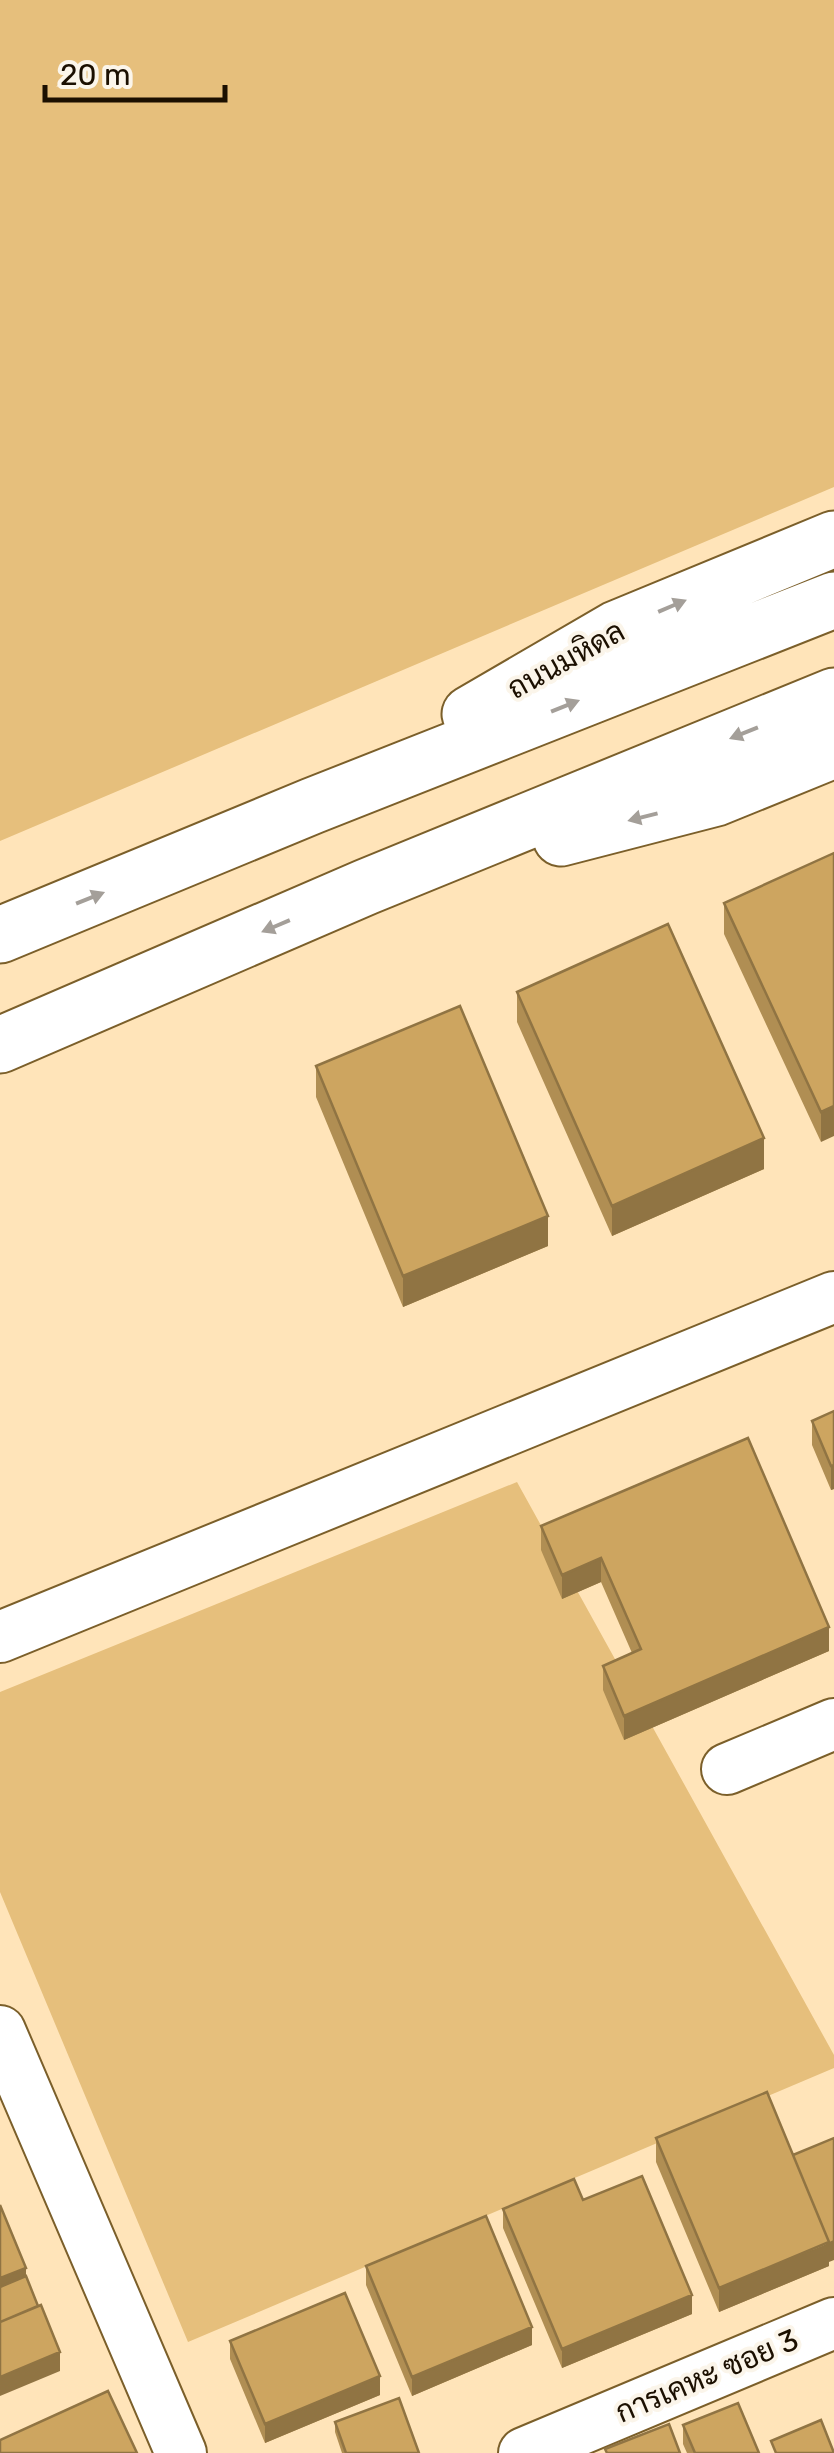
<svg xmlns="http://www.w3.org/2000/svg" width="834" height="2453" font-family="Rubik,Sarabun,sans-serif">
  <rect width="100%" height="100%" fill="#ffe4b9"/>
  <path fill="#e6bf7c" d="M0,0h834v487l-834,354z
    M517,1482l317,573v13l-646,274 -188,-450v-200z"/>
  <g fill="none" stroke-linecap="round" stroke-linejoin="round">
    <g stroke="#7b5f2a" stroke-width="54">
      <path id="street" d="M0,1637l834,-340
        M727,1769l107,-45
        M0,2031l181,422
        M524,2453l310,-130"/>
    </g>
    <g stroke="#7b5f2a" stroke-width="59">
      <path id="secondary" d="M470,714l146,-85 218,-90
        M561,838l155,-40 118,-48
        M0,935l312,-129 522,-206
        M0,1045l366,-158 468,-191"/>
    </g>
    <use href="#street" stroke="#fff" stroke-width="50"/>
    <use href="#secondary" stroke="#fff" stroke-width="55"/>
  </g>
  <path fill="#b08e53" d="M834,853l-13,289 -97,-208v-31z
    M517,992l247,177 -152,67 -95,-214z
    M316,1066l232,180 -145,61 -87,-210z
    M834,1411v78l-3,1 -19,-45v-24z
    M541,1526l288,125 -205,89 -21,-50v-24l29,-13 -31,-71 -39,17 -21,-49z
    M656,2138l173,124v4l-110,46 -63,-150z
    M583,2200l109,114 -130,54 -59,-140v-19z
    M366,2266l166,79 -120,51 -46,-111z
    M230,2341l150,54 -115,48 -35,-84z
    M335,2422l84,31h-77l-7,-21z
    M683,2425l76,28h-72l-4,-9z"/>
  <path fill="#907443" d="M834,1106v30l-13,6v-30z
    M764,1138v31l-152,67v-30z
    M548,1216v30l-145,61v-31z
    M834,1465v24l-3,1v-24z
    M601,1558v24l-39,17v-24z
    M829,1627v24l-205,89v-24z
    M834,2241v19l-5,2v4l-110,46v-24z
    M26,2268v19l-26,10v-19z
    M692,2295v19l-130,54v-19z
    M532,2327v18l-120,51v-19z
    M60,2352v19l-60,25v-19z
    M380,2376v19l-115,48v-19z"/>
  <path fill="#cda560" stroke="#907443" stroke-width="2.5" d="M834,853v253l-13,6 -97,-209z
    M668,924l96,214 -152,68 -95,-214z
    M460,1006l88,210 -145,60 -87,-210z
    M834,1411v54l-3,1 -19,-45z
    M748,1438l81,189 -205,89 -21,-50 38,-17 -40,-91 -39,17 -21,-49z
    M767,2092l62,150 -110,46 -63,-150z
    M834,2138v103l-6,3 1,-2 -36,-87z
    M642,2176l50,119 -130,54 -59,-140 71,-30 9,21z
    M0,2205l26,63 -26,10z
    M486,2216l46,111 -120,50 -46,-111z
    M26,2276l12,30 -38,16v-35z
    M345,2293l35,83 -115,48 -35,-83z
    M41,2305l19,47 -60,25v-55z
    M108,2391l29,62h-137v-13z
    M399,2398l20,55h-73l-11,-31z
    M738,2403l21,50h-64l-12,-28z
    M821,2420l13,33h-58l-5,-12z
    M669,2424l11,29h-73l-2,-4z"/>
  <defs><path id="oneway-solid" d="M-6-.8H1V-3.2L6.5 0L1 3.2V.8H-6Z" transform="scale(2.5)"/></defs>
  <g fill="#a49f99">
    <use href="#oneway-solid" transform="translate(672 606) rotate(-23)"/>
    <use href="#oneway-solid" transform="translate(565 706) rotate(-22)"/>
    <use href="#oneway-solid" transform="translate(744 733) rotate(158)"/>
    <use href="#oneway-solid" transform="translate(643 817) rotate(166)"/>
    <use href="#oneway-solid" transform="translate(90 898) rotate(-22)"/>
    <use href="#oneway-solid" transform="translate(276 926) rotate(157)"/>
  </g>
  <g text-anchor="middle" stroke-width="8" stroke-linejoin="round" paint-order="stroke">
    <g font-size="30" fill="#1b0f00" stroke="#fbf5ea">
      <text transform="translate(566 660) rotate(-29)" y="10">ถนนมหิดล</text>
      <text transform="translate(707 2376) rotate(-23)" y="10">การเคหะ ซอย 3</text>
    </g>
  </g>
  <path d="M45 85v15h180v-15" fill="none" stroke="#1b0f00" stroke-width="5"/>
  <text x="60" y="85" font-size="30" fill="#1b0f00" stroke="#fbf5ea" stroke-width="8" paint-order="stroke">20 m</text>
</svg>
